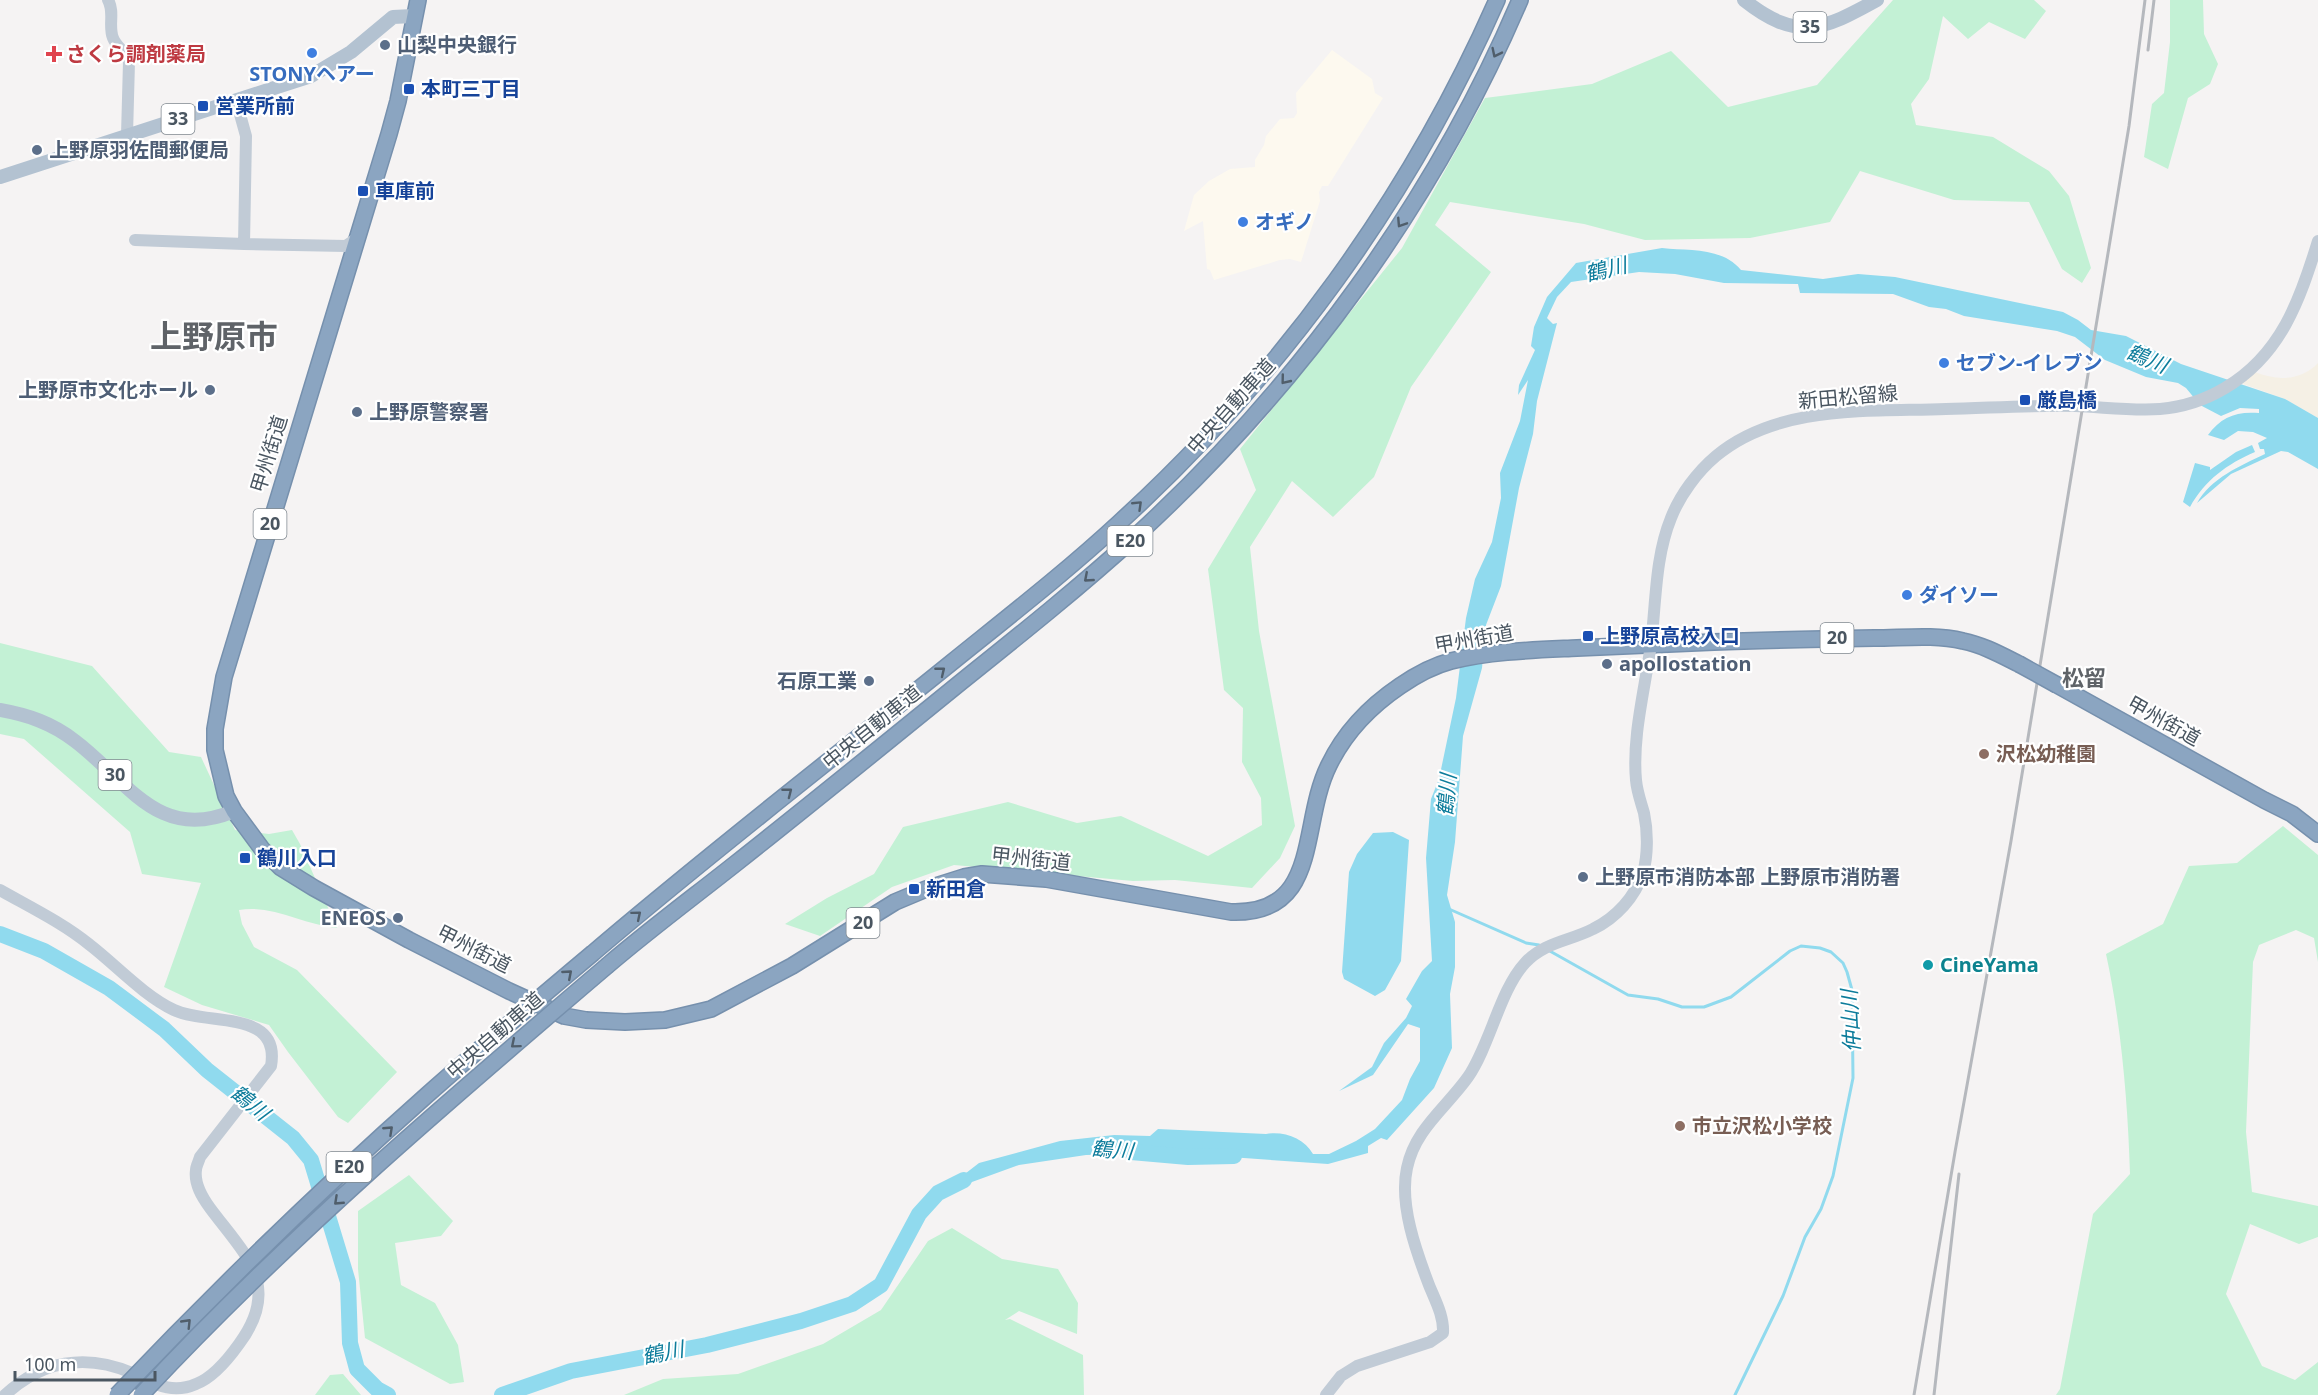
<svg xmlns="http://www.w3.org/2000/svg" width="2318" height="1395" font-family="'Noto Sans','Noto Sans JP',sans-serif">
  <rect width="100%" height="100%" fill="#f5f3f3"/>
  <path fill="#fdf9ef" d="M1332,50l40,29 3,14 8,5 -55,88h-6l-3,6 1,9 -19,61 -11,-3 -10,1 -66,20 -4,-10 -3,-1 -4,-48 -19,10 10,-36 15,-14 21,-12 25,-2v-7l9,-15 2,-9 14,-17 14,-1 3,-5 -1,-20z"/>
  <path fill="#c3f1d5" d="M1893,0h141l12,11 -21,28 -36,-17 -21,17 -25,-23 -14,63 -18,25 5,21 77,12 56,34 20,25 22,72 -9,15 -20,-14 -33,-67 -75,-2 -94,-29 -30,51 -80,16 -105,2 -61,-16 -134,-22 -15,23 56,47 -80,115 -37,90 -41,40 -41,-36 -42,66 9,84 36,195 -15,32 -28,30 -77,-8 -42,1 -179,-16 -62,22 -72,49 -35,-12 42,-26 47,-24 29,-47 105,-25 69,21 44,-7 87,40 54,-31 -1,-27 -19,-36 1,-54 -19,-18 -16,-121 48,-79 -16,-41 162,-201 83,-150 107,-14 79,-33 57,56 89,-22z
    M2170,0h33l1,34 14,30 -8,20 -22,14 -20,71 -24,-12 8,-53 12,-11 6,-51z
    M0,643l92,23 77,86 32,5 34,73 34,4 23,-4 8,14 37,84c-33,-3 -65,-24 -98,-18l3,14 12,23 43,23 100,102 -49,51 -10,-6 -50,-65 -19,-27 -67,-20 -38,-18 37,-104 -59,-9 -12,-42 -106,-93 -24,-5z
    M2283,826l35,29v107l-4,-24 -18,-8 -37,15 -6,17 -7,170 6,60 66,14v31l-19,7 -49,-20 -24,70 36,72 33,14 23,-18v33h-262l4,-6 33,-175 37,-40c-2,-71 -9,-151 -24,-220l57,-30 26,-58 48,-3z
    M409,1175l44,46 -12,15 -46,7 6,42 34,18 23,42 6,37 -14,2 -85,-46 -7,-69v-58z
    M952,1228l50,31 56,10 20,34 -1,31 -58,-23 -14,9 5,-1 73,36 1,40h-460l39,-16 75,-5 85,-30 58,-34 47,-69z
    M343,1374l18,21h-46l15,-20z"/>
  <path fill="#f5f0e5" d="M2318,363v55l-33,-19 -44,-16 14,-11c22,9 46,9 63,-9z"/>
  <path fill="#90daee" d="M1662,248c27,3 60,-1 79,22l82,9 35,-5 37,3 168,35 15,8 13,10 35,6 55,28 104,35 33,19v51l-30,-17 -7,-1 -50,23 -34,29c14,-25 43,-37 68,-49l-1,-5h-4l-2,-6 9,-5 -14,-6 -15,-1 -14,9 -16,-5c13,-18 28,-24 51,-22v-4l-19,-1 -19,8 -21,-11 -14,-17 -8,-5 -32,-6 -41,-17 -30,-23 -18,-6 -93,-15 -18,-7 -17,-2 -36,-13 -93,-1 -2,-9 -74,-1 -49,-9 -36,-2 -68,10 -14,15 -10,21 6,6 4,-1 -20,78 -4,33 -14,54 -18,98 -15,39 -4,43 -19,68 -8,106 -8,53 8,27v45l-5,27 2,54 -18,40 -47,52 -6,-2 -13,8v7l-40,11 -155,-11 -87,2 -67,10 -80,29 40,-31 81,-22 54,-6 36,1 8,-7 108,5c18,-3 38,4 47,20h16l27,-13 19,-12 27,-29 8,-21 10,-18v-33l-12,-4 -35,51 -34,16 33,-24 12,-24 22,-25 6,-12 -6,-7 16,-28 10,-10 -6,-103 5,-59 8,-20 17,-81 10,-80 9,-39 17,-37 9,-44 -1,-25 20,-52 8,-41 -10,15 1,-10 16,-35 -4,-4 3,-19 13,-30 29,-34z
    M2252,445l3,7c-28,12 -50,28 -65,55l-7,-5 12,-39 15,4v3l26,-18z
    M1393,832l16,8 -8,121 -16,29 -10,6 -31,-17 -2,-7 7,-100 8,-18 16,-21z"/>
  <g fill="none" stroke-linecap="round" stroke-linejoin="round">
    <path stroke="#90daee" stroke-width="3" d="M1449,909l77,34 13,2
      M1548,950l80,45 30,4 24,8h22l27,-10 59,-46 11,-5 19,2 11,4 12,11 4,9 5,18 1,88 -20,98 -12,33 -16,28 -22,59 -48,99"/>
    <path stroke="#90daee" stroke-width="16" d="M0,934l44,17 65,37 55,41 43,41 86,68 18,22 37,122 2,61 7,26 20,20 11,6
      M1131,1152l57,5 46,-1
      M502,1395l69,-24 136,-26 94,-24 51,-17 29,-19 38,-71 19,-21 26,-13"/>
    <g stroke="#7690ad" stroke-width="18">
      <path id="highway" d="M418,0l-20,101 -9,33 -165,543 -9,52v21l11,46 8,15 28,38 18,18 34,21 95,52 100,51 55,25 22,4 39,2 40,-2 46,-11 81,-43 103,-64 31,-13 38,-12 18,-3 64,5 185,33c91,3 68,-87 98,-147 16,-33 40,-58 71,-79 16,-11 32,-20 51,-25 41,-10 84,-11 126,-13 46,-2 91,-4 137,-6 53,-2 106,-3 160,-4 29,0 60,-4 89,3 20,4 38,14 56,23
        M2057,685l207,115 28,14 26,20
        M593,953c117,-100 238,-193 358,-290 57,-46 115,-91 169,-141 160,-146 290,-324 377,-522
        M608,965c41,-35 84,-67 127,-101 76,-60 151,-121 226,-182 60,-48 120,-96 176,-147 162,-149 297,-333 383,-535"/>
    </g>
    <path stroke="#c1cbd6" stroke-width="12" d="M108,0c7,12 0,26 5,38 4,10 12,12 16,24l-2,73
      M236,100l10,36 -2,108
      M135,240l109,4 102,2 10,-7
      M0,890c30,17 63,33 90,55 27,21 53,50 84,65 33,16 107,-1 97,56l-71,91c-1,4 -4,9 -4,13 -2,14 6,27 14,38 34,46 73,77 29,136 -10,14 -27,34 -43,40 -25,11 -42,-1 -64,-11 -47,-20 -90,-12 -127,22
      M1326,1395l15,-19 16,-10 73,-24 13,-9c1,-17 -8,-33 -14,-48 -13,-34 -30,-81 -22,-117 8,-39 39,-60 61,-91 22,-32 32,-87 57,-114 19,-21 45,-22 68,-34 23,-11 42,-32 50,-56 5,-18 5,-41 1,-60 -3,-11 -7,-21 -8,-33 -4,-44 9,-91 15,-136 5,-41 4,-87 20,-126 9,-23 26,-46 45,-62 62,-52 154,-44 230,-47 43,-1 86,-4 129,-3 28,1 57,5 85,3 23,-2 45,-9 65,-21 56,-33 75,-88 93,-147"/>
    <path stroke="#b3c2d1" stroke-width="14" d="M1744,0c53,42 79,30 133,0
      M0,177l311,-101 40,-24 42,-35 20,-1
      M0,710c28,5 52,13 75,31 53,40 83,102 159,70"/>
    <use href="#highway" stroke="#8ba5c1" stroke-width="15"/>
    <path stroke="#b5b8bd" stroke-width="3" d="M2148,50l6,-50
      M1914,1395l41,-243 56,-311 118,-715 16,-126
      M1934,1395l25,-221"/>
    <g stroke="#7690ad" stroke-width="18" stroke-linecap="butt">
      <path id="highway-bridge" d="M2019,664l38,21
        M117,1395c99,-104 203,-205 310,-300 54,-48 110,-95 166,-142
        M141,1395c144,-155 306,-293 467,-430"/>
    </g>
    <use href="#highway-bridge" stroke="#8ba5c1" stroke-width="15"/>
  </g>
  <defs><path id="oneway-chevron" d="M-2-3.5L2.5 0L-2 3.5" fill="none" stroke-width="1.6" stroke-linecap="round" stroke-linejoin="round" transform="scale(1.5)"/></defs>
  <g stroke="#505e6b">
    <use href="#oneway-chevron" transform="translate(1496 53) rotate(116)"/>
    <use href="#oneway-chevron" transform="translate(1401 223) rotate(123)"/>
    <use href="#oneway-chevron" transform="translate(1285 380) rotate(129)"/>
    <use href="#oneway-chevron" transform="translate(1138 505) rotate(-44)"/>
    <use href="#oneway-chevron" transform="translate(1088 578) rotate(139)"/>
    <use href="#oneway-chevron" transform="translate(941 671) rotate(-39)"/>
    <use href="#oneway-chevron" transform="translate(788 792) rotate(-38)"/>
    <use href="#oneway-chevron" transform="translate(637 915) rotate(-40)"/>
    <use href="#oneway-chevron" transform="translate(568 974) rotate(-41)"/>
    <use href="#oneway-chevron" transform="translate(515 1044) rotate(140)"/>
    <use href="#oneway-chevron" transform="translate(389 1130) rotate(-43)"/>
    <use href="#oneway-chevron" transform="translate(338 1201) rotate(137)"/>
    <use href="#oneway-chevron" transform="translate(187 1323) rotate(-46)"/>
  </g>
  <g fill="#5c6f8a" stroke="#fff" stroke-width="2">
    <circle cx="385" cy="45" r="6"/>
    <circle cx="37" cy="150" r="6"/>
    <circle cx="210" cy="390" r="6"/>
    <circle cx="357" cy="412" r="6"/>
    <circle cx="1607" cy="664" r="6"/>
    <circle cx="869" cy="681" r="6"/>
    <circle cx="1583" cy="877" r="6"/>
    <circle cx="398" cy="918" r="6"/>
  </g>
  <g fill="#3f7fe0" stroke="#fff" stroke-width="2">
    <circle cx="312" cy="53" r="6"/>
    <circle cx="1243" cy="222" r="6"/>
    <circle cx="1944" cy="363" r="6"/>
    <circle cx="1907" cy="595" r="6"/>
  </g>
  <path fill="#e0444e" stroke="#fff" stroke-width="2" d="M51 45h6v6h6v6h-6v6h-6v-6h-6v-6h6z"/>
  <g fill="#1a4fb4" stroke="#fff" stroke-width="2">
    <rect x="403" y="83" width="12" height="12" rx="3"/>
    <rect x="197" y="100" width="12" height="12" rx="3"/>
    <rect x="357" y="185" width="12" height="12" rx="3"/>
    <rect x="2019" y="394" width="12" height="12" rx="3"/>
    <rect x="1582" y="630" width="12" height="12" rx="3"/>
    <rect x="239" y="852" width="12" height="12" rx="3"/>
    <rect x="908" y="883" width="12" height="12" rx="3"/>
  </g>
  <g fill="#8d6e63" stroke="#fff" stroke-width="2">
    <circle cx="1984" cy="754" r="6"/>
    <circle cx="1680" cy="1126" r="6"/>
  </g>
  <circle fill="#0f9aa8" stroke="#fff" stroke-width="2" cx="1928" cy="965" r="6"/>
  <g text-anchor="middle" stroke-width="4.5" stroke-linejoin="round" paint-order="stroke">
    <g fill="#fff" stroke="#808990" stroke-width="1.5">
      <rect x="1793.5" y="12" width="33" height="30" rx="4.5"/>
      <rect x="161.5" y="104" width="33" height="30" rx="4.5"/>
      <rect x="253.5" y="509" width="33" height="30" rx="4.5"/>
      <rect x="1107.5" y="526" width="45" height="30" rx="4.5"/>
      <rect x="1820.5" y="623" width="33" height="30" rx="4.5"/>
      <rect x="98.5" y="760" width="33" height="30" rx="4.5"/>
      <rect x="846.5" y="908" width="33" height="30" rx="4.5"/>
      <rect x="326.5" y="1152" width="45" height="30" rx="4.5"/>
    </g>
    <g font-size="18" font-weight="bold" fill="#4a5661">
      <text x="1810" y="33">35</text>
      <text x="178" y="125">33</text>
      <text x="270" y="530">20</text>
      <text x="1130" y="547">E20</text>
      <text x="1837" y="644">20</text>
      <text x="115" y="781">30</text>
      <text x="863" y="929">20</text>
      <text x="349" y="1173">E20</text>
    </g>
    <g font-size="20" font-weight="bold" fill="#4e5e75" stroke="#fff" text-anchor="start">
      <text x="397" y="52">山梨中央銀行</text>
      <text x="49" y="157">上野原羽佐間郵便局</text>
      <text x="198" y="397" text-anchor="end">上野原市文化ホール</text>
      <text x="369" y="419">上野原警察署</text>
      <text x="1619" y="671">apollostation</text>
      <text x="857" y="688" text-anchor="end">石原工業</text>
      <text x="1595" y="884">上野原市消防本部 上野原市消防署</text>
      <text x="386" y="925" text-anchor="end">ENEOS</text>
    </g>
    <g font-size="20" font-weight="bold" fill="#be3a42" stroke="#fff" text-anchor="start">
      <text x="66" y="61">さくら調剤薬局</text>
    </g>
    <g font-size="20" font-weight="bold" fill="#366cbe" stroke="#fff" text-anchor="start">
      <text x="312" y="81" text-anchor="middle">STONYヘアー</text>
      <text x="1255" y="229">オギノ</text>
      <text x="1956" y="370">セブン-イレブン</text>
      <text x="1919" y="602">ダイソー</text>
    </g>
    <g font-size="20" font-weight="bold" fill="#164399" stroke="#fff" text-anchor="start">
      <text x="421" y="96">本町三丁目</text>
      <text x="215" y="113">営業所前</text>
      <text x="375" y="198">車庫前</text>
      <text x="2037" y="407">厳島橋</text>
      <text x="1600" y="643">上野原高校入口</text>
      <text x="257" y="865">鶴川入口</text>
      <text x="926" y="896">新田倉</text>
    </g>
    <g font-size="20" fill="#4a5661" stroke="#fff">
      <text transform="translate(1848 397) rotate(-5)" y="7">新田松留線</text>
      <text transform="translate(1231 406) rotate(-48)" y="7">中央自動車道</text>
      <text transform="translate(269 454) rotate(-73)" y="7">甲州街道</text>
      <text transform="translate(1474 639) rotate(-10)" y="7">甲州街道</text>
      <text transform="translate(2164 721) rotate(29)" y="7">甲州街道</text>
      <text transform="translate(872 727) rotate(-39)" y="7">中央自動車道</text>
      <text transform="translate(1031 859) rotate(6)" y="7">甲州街道</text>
      <text transform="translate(474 949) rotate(27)" y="7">甲州街道</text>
      <text transform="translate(495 1035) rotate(-41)" y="7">中央自動車道</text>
    </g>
    <g font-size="20" font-weight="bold" fill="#785e54" stroke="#fff" text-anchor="start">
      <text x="1996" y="761">沢松幼稚園</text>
      <text x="1692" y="1133">市立沢松小学校</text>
    </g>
    <g font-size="20" font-weight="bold" fill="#0d838f" stroke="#fff" text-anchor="start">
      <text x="1940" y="972">CineYama</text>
    </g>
    <g font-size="21" font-style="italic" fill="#0c7c9b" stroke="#fff">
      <text transform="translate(1606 270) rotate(-14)" y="7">鶴川</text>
      <text transform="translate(2147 359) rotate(22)" y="7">鶴川</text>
      <text transform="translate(1447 795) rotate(-85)" y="7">鶴川</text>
      <text transform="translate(1851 1021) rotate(-93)" y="7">仲山川</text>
      <text transform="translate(250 1103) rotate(39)" y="7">鶴川</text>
      <text transform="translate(1112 1150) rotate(5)" y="7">鶴川</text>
      <text transform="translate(663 1353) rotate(-11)" y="7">鶴川</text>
    </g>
    <g font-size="22" font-weight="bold" fill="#5f6368" stroke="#fff">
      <text x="2084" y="686">松留</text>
    </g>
    <g font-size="32" font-weight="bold" fill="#5f6368" stroke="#fff">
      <text x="214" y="348">上野原市</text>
    </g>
  </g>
  <path d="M15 1371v9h140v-9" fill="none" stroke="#4a5661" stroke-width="3"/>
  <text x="24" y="1371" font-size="18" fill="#4a5661" stroke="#ffffff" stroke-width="4.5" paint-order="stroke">100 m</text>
</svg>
